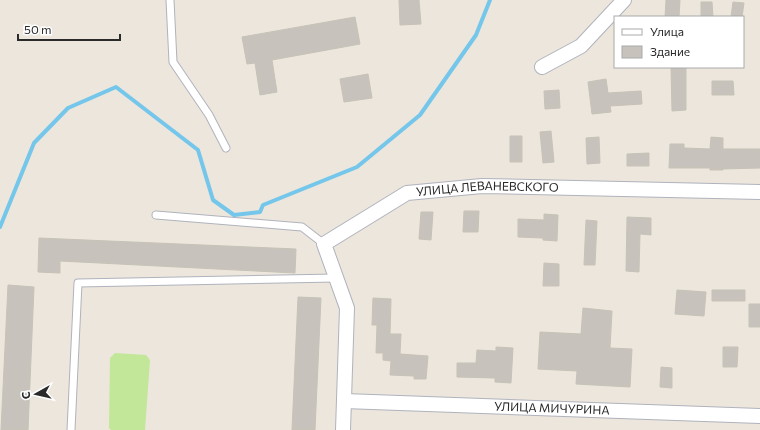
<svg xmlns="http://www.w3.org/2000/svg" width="760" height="430" font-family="Commissioner,sans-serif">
  <rect width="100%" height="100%" fill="#ece6dd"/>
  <path fill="#c2e798" d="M115,353l31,2 4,5 -5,70h-34l-2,-2 1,-70z"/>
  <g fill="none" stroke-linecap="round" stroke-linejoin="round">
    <path stroke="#74c6ea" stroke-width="4" d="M0,227l34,-84 34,-35 48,-21 82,63 15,50 21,15 26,-3 3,-7 94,-38 63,-52 56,-80 14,-35"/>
  </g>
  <path fill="#c7c3bc" stroke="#c7c2b7" d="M399,0h20l2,24 -21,1z
    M666,0h14l-1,17h-14z
    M701,2h11l1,15h-12z
    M733,2l11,1 -2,14h-11z
    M355,17l5,27 -88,16 5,32 -17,3 -5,-32 -8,1 -5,-27z
    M671,67h15v43l-14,1z
    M368,74l4,24 -28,4 -4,-23z
    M606,79l2,14 33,-2 1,13 -32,2 1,6 -19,2 -4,-32z
    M712,81h21l1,14h-22z
    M559,90l1,18 -15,1 -1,-18z
    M551,131l3,31 -11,1 -3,-31z
    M510,136h12v26h-12z
    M599,137l1,26 -13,1 -1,-26z
    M711,137l12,1v11h37v19l-37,1v1h-13v-2h-41l1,-24h14v4l26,1z
    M649,153v13h-22v-12z
    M464,211h15l-1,21h-15z
    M421,212h12l-2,28 -12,-1z
    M544,214l14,1 -1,26 -14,-1v-2l-25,-1v-18l26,1z
    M627,217l24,1v17l-11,-1 -1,38 -13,-1z
    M586,220l11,1 -2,44h-11z
    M39,238l257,11 -1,24 -235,-12v12l-22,-1z
    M544,263l15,1v22h-16z
    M8,285l26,2 -6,143h-27z
    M677,290l29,2 -2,24 -29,-2z
    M712,290h33v11h-33z
    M298,297l23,1 -6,132h-23z
    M373,298l18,1 -1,35h11l-1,20 28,2 -2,23h-12v-3l-24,-1 1,-14 -8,-1v-7h-7l1,-28h-5z
    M749,304h11v23h-11z
    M583,308l29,3 -2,37 22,1 -2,38 -54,-3 1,-13 -39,-2 2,-37 41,2z
    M496,347l17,1 -2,35 -16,-1v-4l-38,-1v-14h19l1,-13 19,1z
    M723,347h15l-1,20h-14z
    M661,367l11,1v20l-12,-1z"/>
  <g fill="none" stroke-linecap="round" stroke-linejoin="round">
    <g stroke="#b0b3bd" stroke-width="9">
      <path id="lane" d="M170,0l3,62 36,53 17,33
        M156,215l146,12 22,17
        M71,430l7,-147 258,-5"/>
    </g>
    <g stroke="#b0b3bd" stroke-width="16">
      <g id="street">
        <path d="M542,67l39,-21 43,-46"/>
        <path id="s1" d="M344,401l416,15"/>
        <path id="s2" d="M343,430l4,-122 -23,-64 83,-51 75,-7 278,6"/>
      </g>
    </g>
    <use href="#lane" stroke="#fff" stroke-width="7"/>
    <use href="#street" stroke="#fff" stroke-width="14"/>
  </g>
  <g text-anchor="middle" stroke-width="4" stroke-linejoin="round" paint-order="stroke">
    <g font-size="12" fill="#2a2a2a" stroke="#fff">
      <text dy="4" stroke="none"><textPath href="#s2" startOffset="368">УЛИЦА ЛЕВАНЕВСКОГО</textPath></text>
      <text dy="4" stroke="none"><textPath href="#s1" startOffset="208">УЛИЦА МИЧУРИНА</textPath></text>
    </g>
  </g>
  <rect x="614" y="16" width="130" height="52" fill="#ffffff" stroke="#aaaaaa"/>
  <rect x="622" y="29" width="20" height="6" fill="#ffffff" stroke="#aaaaaa"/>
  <text x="650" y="36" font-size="12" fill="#2a2a2a">Улица</text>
  <rect x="622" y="46" width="20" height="12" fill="#c7c3bc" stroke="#aaaaaa"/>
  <text x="650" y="56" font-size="12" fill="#2a2a2a">Здание</text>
  <g transform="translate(36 394) rotate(262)" stroke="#ffffff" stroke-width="3" paint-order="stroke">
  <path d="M0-3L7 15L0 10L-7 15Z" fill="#2a2a2a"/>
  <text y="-6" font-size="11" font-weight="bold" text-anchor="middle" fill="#2a2a2a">С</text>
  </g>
  <path d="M18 34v6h102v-6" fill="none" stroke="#2a2a2a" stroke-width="2"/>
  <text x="24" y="34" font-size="12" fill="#2a2a2a" stroke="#ffffff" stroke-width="3" paint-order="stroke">50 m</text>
</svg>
